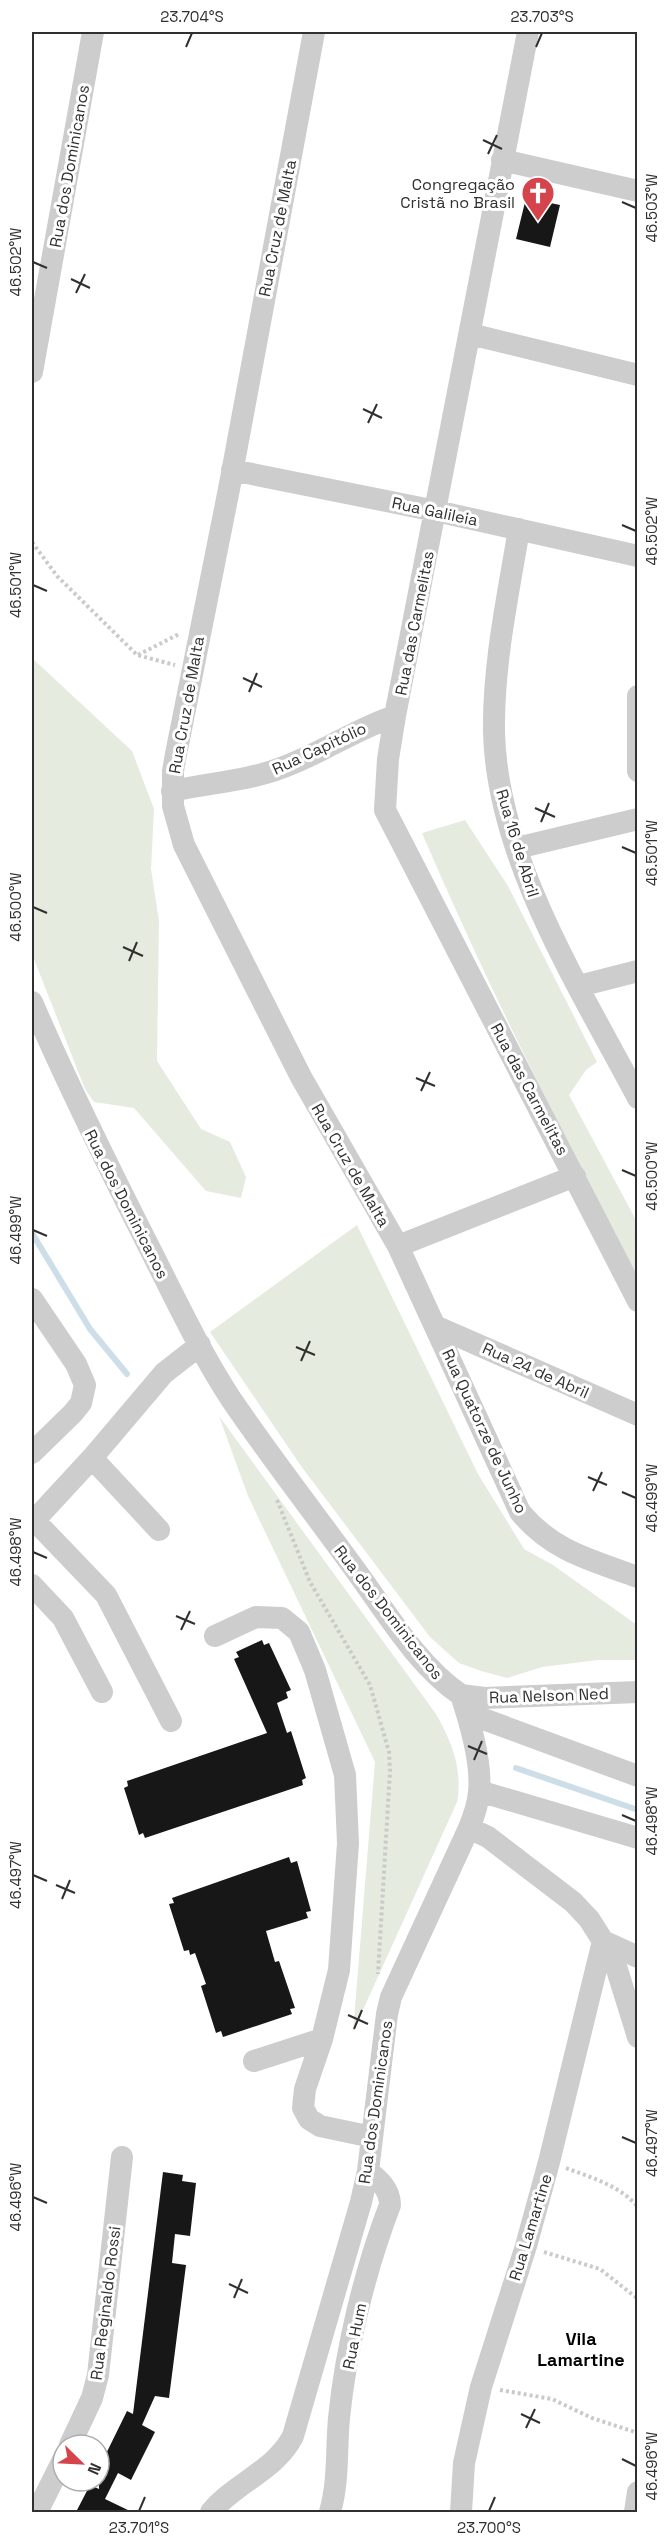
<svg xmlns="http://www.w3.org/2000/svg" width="669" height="2544" font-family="'Space Grotesk',sans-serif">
  <rect width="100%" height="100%" fill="#fff"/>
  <path fill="#e5ebdf" d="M32,658l100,93 22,58 -3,60 8,52 -2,140 44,68 29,13 16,35 -5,21 -35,-7 -72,-83 -40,-6 -9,-13 -53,-135z
    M465,820l43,66 89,176 -11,8 -17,25 68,127v55c-76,-146 -150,-292 -215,-444z
    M357,1225l121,249 46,75 29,16 84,60v35h-39l-56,7 -35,11 -26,-7 -22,-8 -29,-26 -129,-171 -91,-134z
    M219,1416l217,298c16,28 27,56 21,88l-104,230 22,-270 -127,-266z"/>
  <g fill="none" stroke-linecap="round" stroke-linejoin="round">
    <path stroke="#cddee9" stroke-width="6" d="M32,1233l58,96 37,45
      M516,1768l122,42"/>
  </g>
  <path fill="#171717" d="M526,198l34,7 -10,42 -34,-8z
    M262,1640l2,5 5,-2 22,47 -5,2 2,6 -11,5 10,30 4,-2 15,47 -4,2 1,5 -158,53 -2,-5 -4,2 -15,-47 4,-2 -1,-5 140,-48 -33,-74 5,-2 -3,-5z
    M289,1857l2,6 6,-2 14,50 -5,1 2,6 -42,13 9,31 4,-1 16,47 -5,1 2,5 -69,23 -2,-6 -5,2 -15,-47 5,-2 -11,-31 -5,2 -1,-5 -5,1 -15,-47 5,-1 -2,-5z
    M163,2172l20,3 -1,6 14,2 -6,53 -15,-2 -3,29 14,2 -17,133 -14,-2 -13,29 13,7 -24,48 -13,-7 -13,26 27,13h-56l14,-27 9,4v-21l28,-57 6,3z"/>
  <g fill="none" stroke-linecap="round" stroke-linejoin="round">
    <path stroke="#cacaca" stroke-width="4" stroke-dasharray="3 3" stroke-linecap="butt" d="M32,542l25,34 80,79 38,10
      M138,655l41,-21
      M277,1500l33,82 60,103 19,67 1,19 -12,203
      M566,2168c26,10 53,17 72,39
      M544,2252l56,17 38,30
      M500,2390l52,9 40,19 46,15"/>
    <path stroke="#cdcdcd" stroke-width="22" d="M314,32l-85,457 -53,265 -3,17v35l11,39 117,232 97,169 122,266c32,39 71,48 118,65
      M528,32l-133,684 -7,43 -3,51 253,491
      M502,160l136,31
      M470,334l168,41
      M32,372l61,-340
      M232,470l204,41 202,45
      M519,529c-11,67 -26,135 -25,203 3,127 86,256 144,366
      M638,696v75
      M172,791c36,-8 75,-10 109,-23 40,-14 74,-39 114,-52
      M517,848l121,-29
      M579,986l59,-15
      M32,1002c35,82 75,162 115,241 27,53 52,107 84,156 38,56 80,110 120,165 32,43 65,101 110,131 9,27 21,68 18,97 -1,12 -5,24 -10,36l-78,169 -4,17 -19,157 -7,31 -68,234c-17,34 -58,47 -82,76
      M398,1246l177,-70
      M32,1299l44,65 9,21 -4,18 -8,10 -41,40
      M435,1326l203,89
      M92,1458l67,72
      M34,1520l72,75 65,126
      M32,1523l60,-65 72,-85 36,-28
      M32,1585l31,33 39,74
      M215,1636l41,-19 26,1 17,14 16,38 30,105 3,68 -9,127 -17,69 -17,50 -2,19 6,11 11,7 52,11
      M461,1695l23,3 154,-6
      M467,1713l171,63
      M479,1791l159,47
      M469,1828l19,9 85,65 16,17 14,22 35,16
      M610,1947l28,90
      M254,2061l68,-22
      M70,2445l22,-47 6,-23 24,-218
      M37,2512l26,-52
      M330,2512c9,-32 6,-62 9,-94 7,-70 26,-148 51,-213 0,-16 -11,-25 -22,-34
      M461,2512l3,-49 17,-76 45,-141 23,-84 54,-221
      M635,2512l3,-20"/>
  </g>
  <path fill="none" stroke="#303030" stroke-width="2" d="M186,47l6,-14M536,47l6,-14M483,140l19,9M488,154l9,-19M622,202l14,6M33,262l14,6M71,279l19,9M76,293l9,-19M363,409l19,9M368,423l9,-19M622,525l14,6M33,585l14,6M243,678l19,9M249,692l8,-19M535,808l20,9M541,822l8,-19M622,847l14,6M33,907l14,6M123,947l20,9M129,961l8,-19M416,1078l19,8M421,1091l9,-19M622,1170l14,6M33,1230l14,6M296,1347l19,8M301,1361l9,-20M588,1477l19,8M593,1491l9,-19M622,1492l14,6M33,1552l14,6M176,1616l19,8M181,1630l9,-19M468,1746l19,8M474,1760l8,-19M622,1815l14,6M33,1875l14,6M56,1885l19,8M62,1899l8,-19M348,2015l20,9M354,2029l8,-19M622,2137l14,6M33,2197l14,6M229,2284l19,9M234,2298l8,-19M521,2414l19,9M526,2428l9,-19M622,2459l14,7M139,2511l6,-14M489,2511l6,-14"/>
  <defs>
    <g id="church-pin" transform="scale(1.725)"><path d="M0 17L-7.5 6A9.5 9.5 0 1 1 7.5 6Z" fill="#d5434d" stroke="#fff"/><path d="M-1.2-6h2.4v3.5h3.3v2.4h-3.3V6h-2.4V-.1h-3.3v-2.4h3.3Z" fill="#fff"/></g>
  </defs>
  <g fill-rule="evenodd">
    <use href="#church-pin" x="538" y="193"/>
  </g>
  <g text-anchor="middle" stroke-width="6" stroke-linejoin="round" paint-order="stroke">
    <g font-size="16" fill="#303030" stroke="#fff">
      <text transform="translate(69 166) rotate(-80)" y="6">Rua dos Dominicanos</text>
      <text transform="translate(277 228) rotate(-79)" y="6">Rua Cruz de Malta</text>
      <text transform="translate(435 511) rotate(12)" y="6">Rua Galileia</text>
      <text transform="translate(414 623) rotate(-79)" y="6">Rua das Carmelitas</text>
      <text transform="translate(186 705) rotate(-80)" y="6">Rua Cruz de Malta</text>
      <text transform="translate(319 748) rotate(-25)" y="6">Rua Capitólio</text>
      <text transform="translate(518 843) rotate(73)" y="6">Rua 16 de Abril</text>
      <text transform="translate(530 1089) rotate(62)" y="6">Rua das Carmelitas</text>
      <text transform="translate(351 1165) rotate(60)" y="6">Rua Cruz de Malta</text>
      <text transform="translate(127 1204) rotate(63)" y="6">Rua dos Dominicanos</text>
      <text transform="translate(536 1370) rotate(24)" y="6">Rua 24 de Abril</text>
      <text transform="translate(485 1431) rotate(65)" y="6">Rua Quatorze de Junho</text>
      <text transform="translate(389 1612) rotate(52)" y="6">Rua dos Dominicanos</text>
      <text transform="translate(549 1695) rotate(-2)" y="6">Rua Nelson Ned</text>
      <text transform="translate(375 2102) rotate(-82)" y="6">Rua dos Dominicanos</text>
      <text transform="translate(530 2227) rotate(-73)" y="6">Rua Lamartine</text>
      <text transform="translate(105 2303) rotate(-83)" y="6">Rua Reginaldo Rossi</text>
      <text transform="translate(354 2336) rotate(-79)" y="6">Rua Hum</text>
    </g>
    <g font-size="16" fill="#303030" stroke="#fff" text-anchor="end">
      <text x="515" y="190">Congregação<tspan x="515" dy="18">Cristã no Brasil</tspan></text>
    </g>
    <g font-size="18" font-weight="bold" fill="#000" stroke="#fff">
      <text x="581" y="2345">Vila<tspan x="581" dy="21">Lamartine</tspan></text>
    </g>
  </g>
  <rect width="669" height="2544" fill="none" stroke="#ffffff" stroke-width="66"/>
  <g transform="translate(81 2463) rotate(114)"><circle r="28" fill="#ffffff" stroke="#acacac" stroke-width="1.5"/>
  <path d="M0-4.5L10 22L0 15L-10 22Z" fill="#d5434d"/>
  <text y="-9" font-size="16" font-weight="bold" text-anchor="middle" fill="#303030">N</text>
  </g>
  <rect x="33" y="33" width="603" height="2478" fill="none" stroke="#303030" stroke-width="2"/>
  <g font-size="15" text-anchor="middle" fill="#303030">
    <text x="192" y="22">23.704°S</text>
    <text x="542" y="22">23.703°S</text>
    <text transform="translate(652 208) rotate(-90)" y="5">46.503°W</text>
    <text transform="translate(16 262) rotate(-90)" y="5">46.502°W</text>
    <text transform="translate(652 531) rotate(-90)" y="5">46.502°W</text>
    <text transform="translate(16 585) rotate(-90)" y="5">46.501°W</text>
    <text transform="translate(652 853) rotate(-90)" y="5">46.501°W</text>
    <text transform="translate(16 907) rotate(-90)" y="5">46.500°W</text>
    <text transform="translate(652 1176) rotate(-90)" y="5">46.500°W</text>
    <text transform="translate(16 1230) rotate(-90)" y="5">46.499°W</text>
    <text transform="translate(652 1498) rotate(-90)" y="5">46.499°W</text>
    <text transform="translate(16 1552) rotate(-90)" y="5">46.498°W</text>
    <text transform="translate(652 1821) rotate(-90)" y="5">46.498°W</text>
    <text transform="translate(16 1875) rotate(-90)" y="5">46.497°W</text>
    <text transform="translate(652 2143) rotate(-90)" y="5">46.497°W</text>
    <text transform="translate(16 2197) rotate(-90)" y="5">46.496°W</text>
    <text transform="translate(652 2466) rotate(-90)" y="5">46.496°W</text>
    <text x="139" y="2533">23.701°S</text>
    <text x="489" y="2533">23.700°S</text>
  </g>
</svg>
